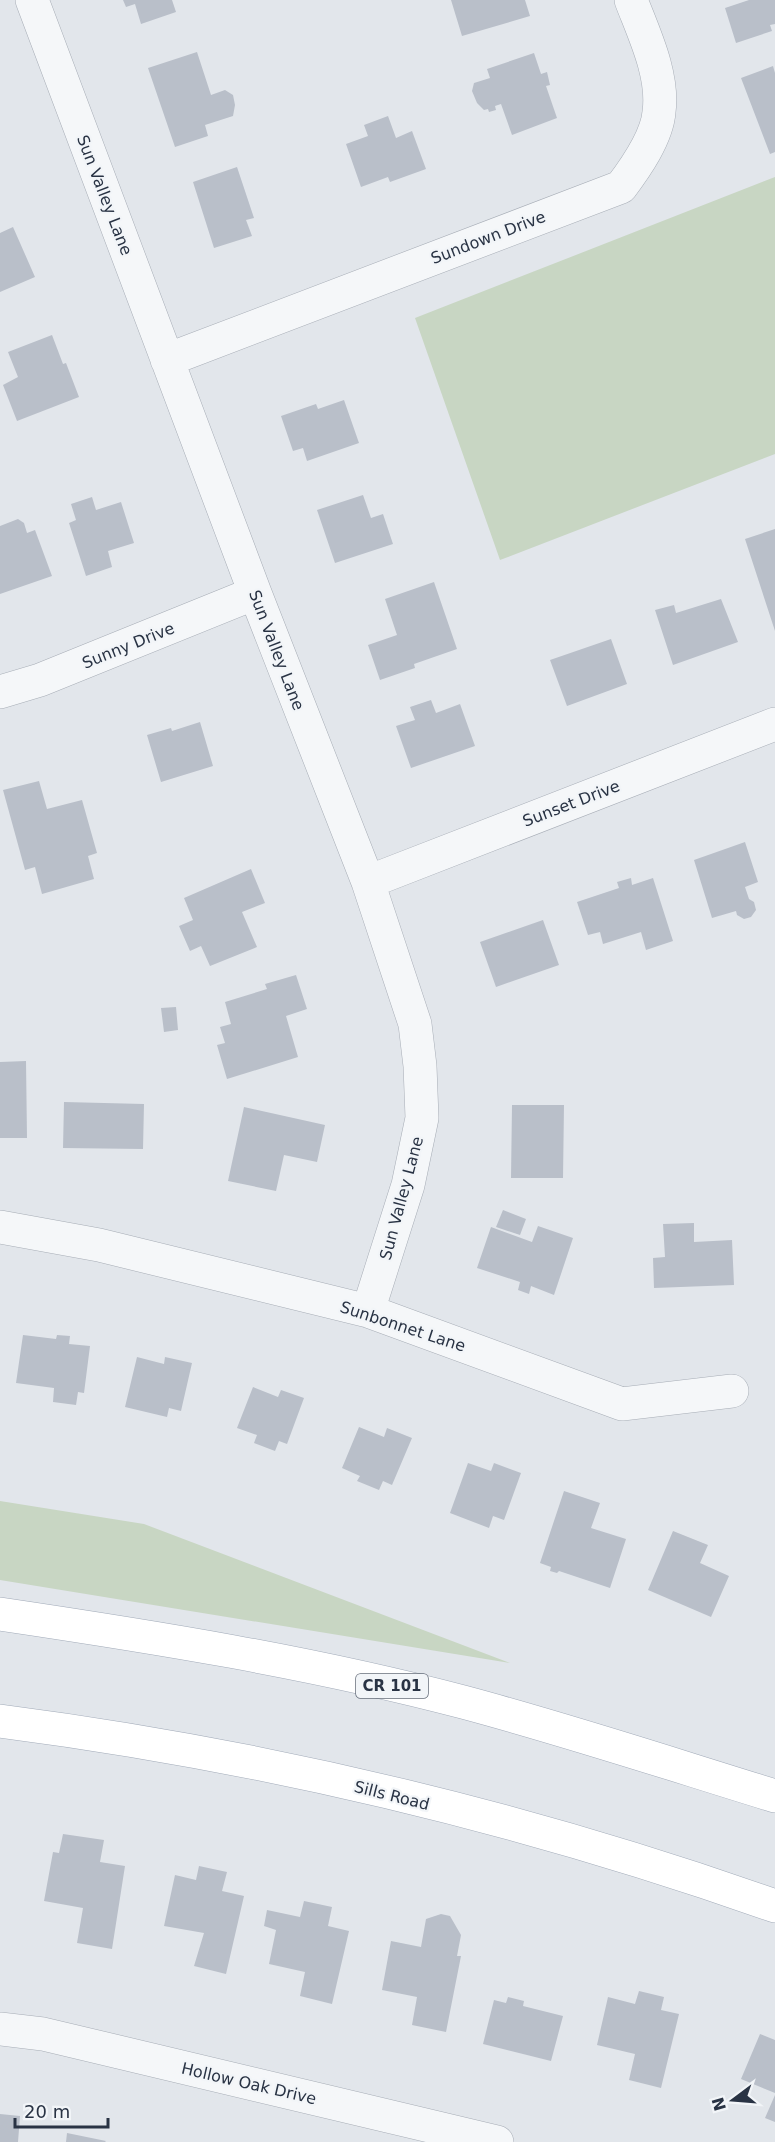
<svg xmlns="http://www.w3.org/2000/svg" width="775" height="2142" font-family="'DejaVu Sans',sans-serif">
  <rect width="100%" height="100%" fill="#e2e6eb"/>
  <path fill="#c8d6c3" d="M775,177v277l-275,106 -85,-242z
    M0,1501l144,23 366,139 -510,-83z"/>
  <path fill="#b9bfc9" d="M123,0h49l4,12 -35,12 -6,-20 -9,3z
    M451,0h74l5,16 -68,20z
    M749,0h26v24l-5,1 2,6 -36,12 -11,-35z
    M197,52l14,43 14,-5 8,5 2,10 -2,11 -28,9 3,11 -33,11 -27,-79z
    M534,53l7,21 6,-2 3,13 -4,1 11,32 -45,17 -11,-31 -6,2 1,4 -7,2 -1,-3 -4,1 -7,-7 -5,-12 2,-8 16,-5 -3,-9z
    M773,66l2,7v79l-5,2 -29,-76z
    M388,116l8,22 16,-7 14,38 -36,13 -2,-5 -27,10 -15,-43 22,-8 -4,-11z
    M237,167l17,51 -8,2 6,16 -38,12 -21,-66z
    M13,227l22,50 -35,15v-59z
    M52,335l11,29 3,-1 13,34 -62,24 -14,-36 15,-8 -10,-25z
    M344,400l15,43 -52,18 -4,-13 -10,3 -12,-35 35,-12 2,5z
    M363,495l8,23 12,-4 10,30 -58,19 -18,-53z
    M92,497l4,13 25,-8 13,41 -26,8 4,16 -26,9 -17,-53 7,-3 -5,-16z
    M18,519l6,4 3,10 8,-3 17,46 -52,18v-68z
    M775,529v102l-30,-92z
    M434,582l23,67 -43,15 1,4 -35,12 -12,-35 29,-10 -12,-36z
    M721,599l17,43 -65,23 -18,-55 19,-5 2,8z
    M611,639l16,45 -60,22 -17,-46z
    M431,700l5,13 24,-9 15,42 -64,22 -15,-42 19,-6 -5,-13z
    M200,722l13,44 -52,16 -14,-47 24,-7 1,3z
    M39,781l8,28 35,-9 15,53 -9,3 6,23 -52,15 -7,-27 -10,3 -22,-80z
    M745,842l13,40 -13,5 4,12 5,3 2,8 -5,7 -7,2 -7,-4 -1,-4 -24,7 -18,-58z
    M251,869l14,34 -23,9 15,35 -47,19 -9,-20 -11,5 -11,-25 14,-6 -9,-22z
    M631,878l1,7 21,-7 20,63 -27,9 -5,-18 -38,12 -3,-12 -12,3 -11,-33 42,-14 -2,-6z
    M543,920l16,45 -63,22 -16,-45z
    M296,975l11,34 -21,7 12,41 -71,22 -10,-34 8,-2 -5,-16 11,-3 -6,-22 42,-13 -2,-5z
    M176,1007l2,23 -14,2 -3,-24z
    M26,1061l1,77h-27v-76z
    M64,1102l80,2 -1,45 -80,-1z
    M512,1105h52l-1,73h-52z
    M244,1107l81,18 -8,37 -33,-7 -8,36 -48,-10z
    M503,1210l23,9 -6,16 -24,-8z
    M694,1223v19l38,-2 2,45 -80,3 -1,-30 12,-1 -2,-33z
    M538,1226l35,12 -19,57 -23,-9 -2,8 -11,-4 2,-8 -43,-14 14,-41 41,15z
    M23,1335l33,4 1,-4 13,1 -1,8 21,2 -6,47 -6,-1 -2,13 -23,-3 1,-14 -38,-5z
    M137,1357l27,7 1,-7 27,6 -11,48 -12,-3 -2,9 -42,-10z
    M253,1387l25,10 3,-7 23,8 -17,46 -8,-3 -4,10 -21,-8 3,-8 -20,-7z
    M359,1427l25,10 3,-9 25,10 -20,47 -9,-4 -4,9 -22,-9 3,-5 -18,-8z
    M468,1463l23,8 3,-8 27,10 -17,47 -11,-4 -4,12 -39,-15z
    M564,1491l36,12 -9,25 35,11 -16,49 -51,-17 -2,2 -7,-2 1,-4 -11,-4z
    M673,1531l35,14 -8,18 29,13 -18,41 -63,-27z
    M63,1834l41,6 -4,22 25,4 -13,83 -35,-6 6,-35 -39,-7 9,-49 6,1z
    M199,1866l28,6 -5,19 22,5 -18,78 -32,-8 10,-33 -40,-7 11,-51 21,5z
    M304,1901l28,6 -4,19 21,5 -17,73 -32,-8 5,-24 -36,-8 7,-34 -12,-4 3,-16 33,7z
    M441,1914l9,2 11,19 -4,21h4l-15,76 -34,-7 5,-28 -35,-7 9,-49 30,6 5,-28z
    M639,1991l25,6 -3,13 18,4 -18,74 -32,-8 6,-26 -38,-9 11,-48 27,7z
    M508,1997l16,4 -1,5 40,10 -12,45 -68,-17 11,-44 12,3z
    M760,2034l15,6v53l-34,-14z
    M775,2095v27l-10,-4z
    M0,2114l20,2 -2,26h-18z
    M67,2133l39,8 -1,1h-39z"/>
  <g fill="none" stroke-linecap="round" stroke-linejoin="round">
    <g stroke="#a7adb6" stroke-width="34">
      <path id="minor" d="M32,0l223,593 113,289 47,142 5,42 2,52 -14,67 -40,126
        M167,360l454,-173c15,-20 36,-50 38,-75 5,-37 -15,-78 -28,-112
        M0,692l40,-12 215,-87
        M368,882l407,-158
        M0,1227l99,18 269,66 254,93 110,-13
        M0,2029l43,5 454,108"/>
    </g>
    <g stroke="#a1aab8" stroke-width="34">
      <path id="primary" d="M0,1614c155,23 311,48 463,88 105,28 208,62 312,94
        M0,1721c263,34 525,97 775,185"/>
    </g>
    <use href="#minor" stroke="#f5f7f9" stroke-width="33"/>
    <use href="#primary" stroke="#fff" stroke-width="33"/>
  </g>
  <g text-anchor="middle" stroke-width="4.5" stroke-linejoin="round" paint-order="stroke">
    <rect fill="#f2f5f8" stroke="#656d7a" stroke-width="1.5" x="356" y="1674" width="72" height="24" rx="4.5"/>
    <g font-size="15" font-weight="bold" fill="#293344">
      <text x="392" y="1691">CR 101</text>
    </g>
    <g font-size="16" fill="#293344" stroke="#f2f5f8">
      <text transform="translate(105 195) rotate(69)" y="6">Sun Valley Lane</text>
      <text transform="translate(488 237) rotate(-21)" y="6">Sundown Drive</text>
      <text transform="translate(128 645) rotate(-22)" y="6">Sunny Drive</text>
      <text transform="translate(277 650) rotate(69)" y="6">Sun Valley Lane</text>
      <text transform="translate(571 803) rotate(-21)" y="6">Sunset Drive</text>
      <text transform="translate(401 1198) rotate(-75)" y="6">Sun Valley Lane</text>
      <text transform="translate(403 1326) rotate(18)" y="6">Sunbonnet Lane</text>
      <text transform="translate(392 1795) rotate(14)" y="6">Sills Road</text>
      <text transform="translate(249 2083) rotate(13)" y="6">Hollow Oak Drive</text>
    </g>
  </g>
  <g transform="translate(733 2100) rotate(254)" stroke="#f2f5f8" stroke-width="4.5" paint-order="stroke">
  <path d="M0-4.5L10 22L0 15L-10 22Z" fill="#293344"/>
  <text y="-9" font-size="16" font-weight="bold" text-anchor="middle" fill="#293344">N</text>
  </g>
  <path d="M15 2118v9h93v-9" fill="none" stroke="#293344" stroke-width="3"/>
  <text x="24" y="2118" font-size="18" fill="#293344" stroke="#f2f5f8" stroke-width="4.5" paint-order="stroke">20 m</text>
</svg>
